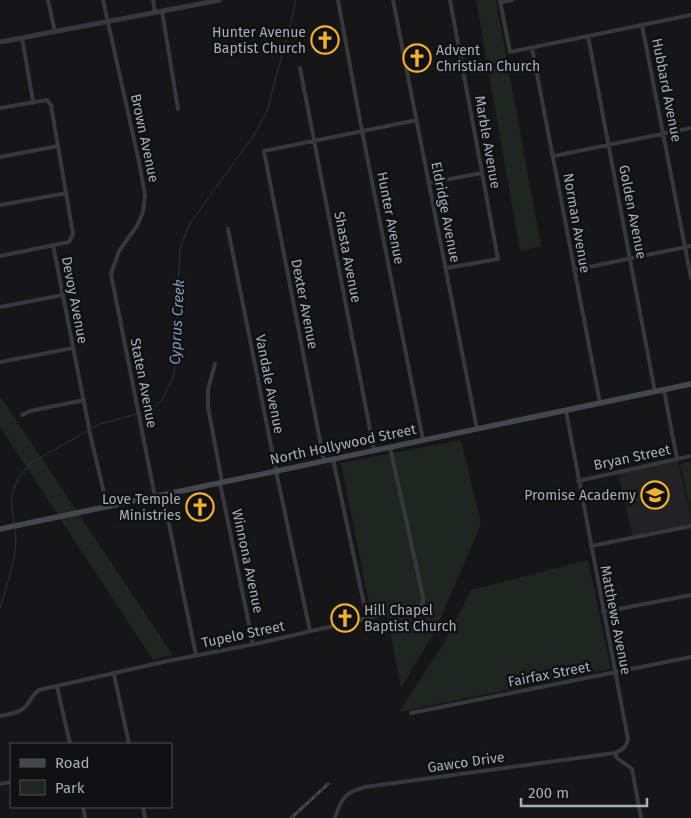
<svg xmlns="http://www.w3.org/2000/svg" width="691" height="818" font-family="'Fira Sans',sans-serif">
  <rect width="100%" height="100%" fill="#161618"/>
  <path fill="#222225" d="M677,459l14,59v8l-58,12 -15,-66z"/>
  <path fill="#1e261f" d="M476,0h20l45,246 -21,5z
    M0,396l173,259 -20,5 -153,-233z
    M461,440l20,84 -47,109 -33,55 -15,-78 -15,3 -30,-150z
    M691,461v52l-11,-49z
    M588,560l23,109 -212,43 44,-68 28,-54z"/>
  <g fill="none" stroke-linecap="round" stroke-linejoin="round">
    <path stroke="#2c353c" stroke-width="1" d="M14,524l-3,-26 7,-20 13,-15 69,-39 51,-14 12,-12 11,-24 6,-126 9,-23 65,-90 13,-24 27,-101 1,-10
      M0,608c7,-26 19,-53 15,-80"/>
    <path stroke="#37383d" stroke-width="4" d="M48,0l7,32
      M103,0l36,162 6,33 -2,17 -6,14 -18,25 -8,23 44,223
      M153,0l2,12
      M338,0l24,131 61,309
      M393,0l84,429
      M500,0l10,52 181,-37
      M501,2l11,-2
      M162,11l16,98
      M642,25l49,253
      M588,36l67,356
      M22,38l11,63
      M532,48l68,355
      M300,68l74,382
      M0,108l47,-8 4,5 22,129 -4,8 -69,14
      M554,156l137,-28
      M0,157l58,-11
      M428,183l54,-10
      M0,205l67,-12
      M228,229l48,242 34,160
      M53,245l38,193 16,68
      M446,268l52,-9 -48,-259
      M574,270l117,-24
      M0,307l63,-12
      M0,362l73,-14
      M215,364l-7,25v18l14,75
      M664,390l13,69
      M566,411l62,328c-2,9 -5,10 -13,14l2,5 15,11 9,49
      M22,415l8,-4 54,-11
      M333,459l34,159
      M324,461l-60,-310 153,-31
      M578,481l113,-25
      M220,483l33,161
      M163,495l33,160
      M591,546l100,-20
      M603,612l88,-17
      M114,674l15,70
      M57,686l13,58
      M411,713l280,-56
      M0,716c9,-2 20,-3 26,-10 5,-6 7,-12 13,-16l124,-28 92,-18 165,-38 3,-4v-5l-33,-150
      M0,784l11,-2
      M83,807l2,11
      M143,807l2,11
      M335,818c6,-19 10,-26 30,-31l250,-34"/>
    <path stroke="#37383d" stroke-width="5" d="M0,42l220,-42"/>
    <path stroke="#45474d" stroke-width="5.5" d="M0,529l691,-145"/>
    <g stroke="#4a4c52" stroke-width="3">
      <path id="rail" d="M291,818l37,-34"/>
    </g>
    <use href="#rail" stroke="#111113" stroke-width="1" stroke-dasharray="4" stroke-linecap="butt"/>
  </g>
  <defs>
    <g id="church-ring" transform="scale(1.4375)"><circle r="9.5" fill="#111113" stroke="#f2b134" stroke-width="1.5"/><path d="M-1.2-6h2.4v3.5h3.3v2.4h-3.3V6h-2.4V-.1h-3.3v-2.4h3.3Z" fill="#f2b134"/></g>
    <g id="school-ring" transform="scale(1.4375)"><circle r="9.5" fill="#111113" stroke="#f2b134" stroke-width="1.5"/><path d="M0-5L7-2L0 1L-7-2ZM-4 1L0 2.5L4 1V4Q0 6-4 4Z" fill="#f2b134"/></g>
  </defs>
  <g fill-rule="evenodd">
    <use href="#church-ring" x="325" y="40"/>
    <use href="#church-ring" x="417" y="58"/>
    <use href="#school-ring" x="655" y="495"/>
    <use href="#church-ring" x="200" y="507"/>
    <use href="#church-ring" x="345" y="618"/>
  </g>
  <g text-anchor="middle" stroke-width="5" stroke-linejoin="round" paint-order="stroke">
    <g font-size="14" fill="#a8adb8" stroke="#111113" text-anchor="end">
      <text x="306" y="37">Hunter Avenue<tspan x="306" dy="16">Baptist Church</tspan></text>
      <text x="436" y="55" text-anchor="start">Advent<tspan x="436" dy="16">Christian Church</tspan></text>
      <text x="636" y="500">Promise Academy</text>
      <text x="181" y="504">Love Temple<tspan x="181" dy="16">Ministries</tspan></text>
      <text x="364" y="615" text-anchor="start">Hill Chapel<tspan x="364" dy="16">Baptist Church</tspan></text>
    </g>
    <g font-size="14" fill="#a8adb8" stroke="#111113">
      <text transform="translate(667 90) rotate(79)" y="5">Hubbard Avenue</text>
      <text transform="translate(145 138) rotate(78)" y="5">Brown Avenue</text>
      <text transform="translate(488 142) rotate(80)" y="5">Marble Avenue</text>
      <text transform="translate(446 212) rotate(79)" y="5">Eldridge Avenue</text>
      <text transform="translate(633 212) rotate(79)" y="5">Golden Avenue</text>
      <text transform="translate(391 218) rotate(79)" y="5">Hunter Avenue</text>
      <text transform="translate(577 223) rotate(80)" y="5">Norman Avenue</text>
      <text transform="translate(348 257) rotate(79)" y="5">Shasta Avenue</text>
      <text transform="translate(75 300) rotate(79)" y="5">Devoy Avenue</text>
      <text transform="translate(305 304) rotate(79)" y="5">Dexter Avenue</text>
      <text transform="translate(144 383) rotate(79)" y="5">Staten Avenue</text>
      <text transform="translate(270 384) rotate(79)" y="5">Vandale Avenue</text>
      <text transform="translate(343 444) rotate(-12)" y="5">North Hollywood Street</text>
      <text transform="translate(632 457) rotate(-12)" y="5">Bryan Street</text>
      <text transform="translate(248 561) rotate(78)" y="5">Winnona Avenue</text>
      <text transform="translate(616 620) rotate(79)" y="5">Matthews Avenue</text>
      <text transform="translate(243 634) rotate(-12)" y="5">Tupelo Street</text>
      <text transform="translate(549 674) rotate(-11)" y="5">Fairfax Street</text>
      <text transform="translate(466 762) rotate(-8)" y="5">Gawco Drive</text>
    </g>
    <g font-size="15" font-style="italic" fill="#7f9bb3" stroke="#111113">
      <text transform="translate(177 322) rotate(-87)" y="5">Cyprus Creek</text>
    </g>
  </g>
  <rect x="10" y="743" width="162" height="65" fill="#111113" stroke="#4d4f55"/>
  <rect x="20" y="759" width="25" height="8" fill="#45474d" stroke="#4d4f55"/>
  <text x="55" y="768" font-size="15" fill="#a8adb8">Road</text>
  <rect x="20" y="780" width="25" height="15" fill="#1e261f" stroke="#4d4f55"/>
  <text x="55" y="793" font-size="15" fill="#a8adb8">Park</text>
  <path d="M521 798v8h126v-8" fill="none" stroke="#a8adb8" stroke-width="2.5"/>
  <text x="528" y="798" font-size="15" fill="#a8adb8" stroke="#111113" stroke-width="4" paint-order="stroke">200 m</text>
</svg>
